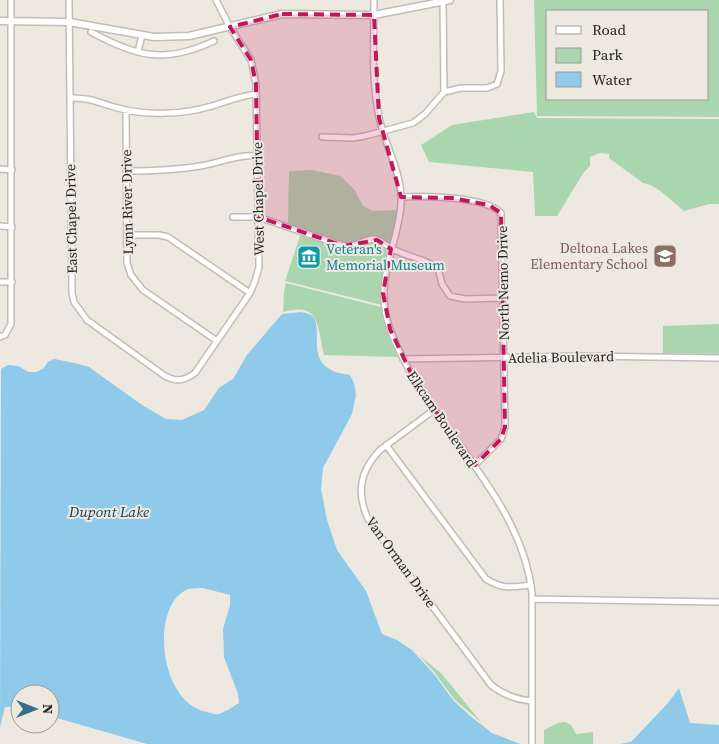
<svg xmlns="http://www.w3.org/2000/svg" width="719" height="744" font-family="'Source Serif 4',serif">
  <rect width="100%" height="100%" fill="#ede9e0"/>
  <path fill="#aad6af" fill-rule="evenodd" d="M534,0h185v117l-182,-1zM548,11h160v88h-160z
    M534,112l3,6 182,1v85h-10l-25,7c-10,-8 -28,-27 -41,-28l-34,-25v-4l-9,-1 -10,4v9l-6,6 -27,44h-22l-2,-44 -104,-10 -8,-17 31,-20z
    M312,170l28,6 14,13 9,17 10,5 25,-1 -8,35 -12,-7 -26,7 -8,-1 -56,-19 1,-54z
    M301,233c12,4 33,14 45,15 17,2 21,-15 41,0l-6,44 1,13 -97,-24z
    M286,283l95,24 2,14 15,36 -74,-2c-7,-28 -3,-54 -41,-43l1,-20z
    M719,324v30l-56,-1v-27z
    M419,655l22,18 41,50 -28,-24 -19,-26z
    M565,722l6,3 5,9 17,-2v12h-49v-14l14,-7z"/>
  <path fill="#8fcaea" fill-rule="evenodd" d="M301,312c5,1 12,2 14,8 6,15 -6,38 16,50 5,3 14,4 19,5l4,8 2,12 -4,19 -29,54 -2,21 6,31 10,30 29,41 16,43 15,6 15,10 22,24 19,26 16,15 23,18 28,11h-373l-97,-28v-22h-30v12l-15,1 -5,20 1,-358 7,-4 10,1 11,6h8l7,-4 4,-6 6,-3 21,4 14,4 53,38 24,14 16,1 22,-10 15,-22 14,-9 14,-24 35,-41zM203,588l27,7v10l-7,24 1,28 14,37 1,9c-5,3 -14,9 -20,11 -3,1 -8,-1 -12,-2 -48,-8 -58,-107 -19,-123 4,-1 11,-1 15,-1z
    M679,688l11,35 29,2v19h-99l11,-2 37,-39z"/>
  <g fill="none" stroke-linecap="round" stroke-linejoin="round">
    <g stroke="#c1bdb4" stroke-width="8">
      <path id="minor" d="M69,0l3,293 2,9 13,18 78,56c11,6 19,5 30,-3l55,-80 5,-12 4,-14 -3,-183 -5,-24 -21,-33 -14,-27
        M374,0c0,39 -3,79 5,117 5,26 21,52 22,79 1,14 -3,28 -6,41 -9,33 -17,59 -5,92 34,94 131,164 142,264v151
        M443,0l1,92
        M91,32c46,25 74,32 123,9
        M138,52l4,-17
        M70,98c16,-1 28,4 44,9 17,5 36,7 53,6 15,0 31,-3 45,-7 16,-5 28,-10 44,-12
        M126,110l1,153 4,12 12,15 74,51
        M322,137l31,1 12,-2 48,-13 12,-9 19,-22 17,-4h26l10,-4 4,-13 -1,-71
        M0,169l12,1
        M126,171c25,0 50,-1 74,-5 19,-3 38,-12 57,-10
        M401,197c24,-1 84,-1 100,16l4,214 -4,12 -26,26
        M233,217h25l86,29c14,1 19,-7 30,-7 7,1 11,6 17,9 15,9 32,10 47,20l4,16 8,12 15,3 37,-1
        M0,226l12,1
        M127,235h32l9,2 82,56
        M0,282h12
        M0,337l5,-2 6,-11v-324
        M403,359l180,-3 136,2
        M434,410l-54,40c-21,22 -24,44 -11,71l122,164c13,10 24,14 40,16
        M386,445l100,134c18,11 25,8 45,6
        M532,599l187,3"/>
    </g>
    <g stroke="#c1bdb4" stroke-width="9">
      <path id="major" d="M0,21l69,1 85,15 35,-1 93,-22 92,1 76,-15"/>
    </g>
    <use href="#minor" stroke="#fff" stroke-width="5"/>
    <use href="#major" stroke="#fff" stroke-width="6"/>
  </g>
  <path fill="#c2185b" fill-opacity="0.2" stroke="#c2185b" stroke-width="4" stroke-dasharray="10 6" stroke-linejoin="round" d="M282,14l92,1 5,103 22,79 51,1 37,7 12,8 4,214 -4,12 -26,26 -58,-79 -27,-57 -7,-36 8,-44 -14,-9 -33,6 -86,-29 -2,-133 -5,-24 -21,-33z"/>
  <defs>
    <g id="school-square" transform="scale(1.25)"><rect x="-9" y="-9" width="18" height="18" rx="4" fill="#8d6e63" stroke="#ede9e0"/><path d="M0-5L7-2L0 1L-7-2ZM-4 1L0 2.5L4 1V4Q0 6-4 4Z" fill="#fff"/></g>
    <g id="museum-square" transform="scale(1.25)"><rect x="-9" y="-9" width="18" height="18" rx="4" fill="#0f9aa8" stroke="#ede9e0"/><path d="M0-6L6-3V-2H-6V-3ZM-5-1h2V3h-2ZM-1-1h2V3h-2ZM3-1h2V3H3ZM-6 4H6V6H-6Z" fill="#fff"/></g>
  </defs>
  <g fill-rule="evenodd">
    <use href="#school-square" x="665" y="256"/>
    <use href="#museum-square" x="309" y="257"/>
  </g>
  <g text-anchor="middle" stroke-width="4" stroke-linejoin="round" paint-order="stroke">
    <g font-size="14" fill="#262521" stroke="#ede9e0">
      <text transform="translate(258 199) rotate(-91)" y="5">West Chapel Drive</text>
      <text transform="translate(127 202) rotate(-91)" y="5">Lynn River Drive</text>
      <text transform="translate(71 219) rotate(-91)" y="5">East Chapel Drive</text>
      <text transform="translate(503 283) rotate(-91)" y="5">North Nemo Drive</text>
      <text transform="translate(561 357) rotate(-1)" y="5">Adelia Boulevard</text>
      <text transform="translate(442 419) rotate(56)" y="5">Elkcam Boulevard</text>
      <text transform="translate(401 562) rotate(54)" y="5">Van Orman Drive</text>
    </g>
    <g font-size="14" fill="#785e54" stroke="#ede9e0" text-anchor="end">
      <text x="648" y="253">Deltona Lakes<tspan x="648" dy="16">Elementary School</tspan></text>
    </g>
    <g font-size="14" fill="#0d838f" stroke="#ede9e0" text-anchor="start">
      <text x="326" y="254">Veteran's<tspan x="326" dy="16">Memorial Museum</tspan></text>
    </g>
    <g font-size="15" font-style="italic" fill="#114258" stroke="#ede9e0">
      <text x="109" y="517">Dupont Lake</text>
    </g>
  </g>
  <rect x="546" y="10" width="162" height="90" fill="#ede9e0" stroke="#9d9b94"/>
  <rect x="556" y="26" width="25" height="8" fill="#ffffff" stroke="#9d9b94"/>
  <text x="592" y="35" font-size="15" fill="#262521">Road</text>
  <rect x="556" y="48" width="25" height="15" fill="#aad6af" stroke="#9d9b94"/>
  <text x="592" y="60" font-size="15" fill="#262521">Park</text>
  <rect x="556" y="72" width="25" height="15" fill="#8fcaea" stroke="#9d9b94"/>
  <text x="592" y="85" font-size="15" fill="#262521">Water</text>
  <g transform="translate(35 709) rotate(90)"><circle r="24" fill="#ede9e0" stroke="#9d9b94"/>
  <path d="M0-4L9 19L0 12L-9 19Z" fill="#376e89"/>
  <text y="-8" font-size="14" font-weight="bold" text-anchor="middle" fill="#262521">N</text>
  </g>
</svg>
